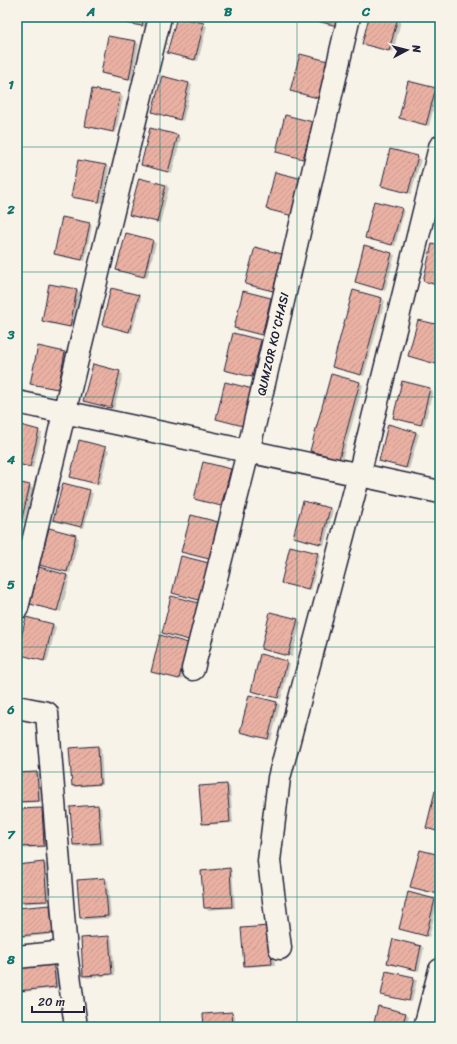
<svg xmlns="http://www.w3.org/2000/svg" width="457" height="1044" font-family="Sriracha,sans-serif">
  <defs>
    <pattern id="building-hatch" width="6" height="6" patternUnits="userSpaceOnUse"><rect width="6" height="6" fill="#eab1a3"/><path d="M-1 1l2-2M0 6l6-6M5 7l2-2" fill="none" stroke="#c8988d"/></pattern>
  </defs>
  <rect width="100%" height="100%" fill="#f7f3e8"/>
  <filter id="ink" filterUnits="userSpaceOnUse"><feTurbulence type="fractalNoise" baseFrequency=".025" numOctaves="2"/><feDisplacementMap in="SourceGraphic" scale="8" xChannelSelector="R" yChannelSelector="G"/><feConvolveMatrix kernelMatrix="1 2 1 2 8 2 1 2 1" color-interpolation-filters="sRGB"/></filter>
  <g filter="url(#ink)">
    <path fill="#0003" d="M116,17h31l-2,10 -27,-5 -3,-2z
      M370,17h32l-9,35 -30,-9z
      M177,18l30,8 -9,35 -30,-8z
      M109,37l27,5 3,2 -7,36 -27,-5 -3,-2z
      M327,62l-6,37 -29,-9z
      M162,77l30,8 -9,36 -30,-9z
      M435,89l3,2 -9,35 -29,-8z
      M93,90l27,5 3,2 -7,36 -27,-6 -3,-1z
      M312,123l3,2 -9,35 -29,-9z
      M178,136l3,2 -9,35 -30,-9z
      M417,157l4,2 -10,35 -29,-8z
      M106,166l3,2 -7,35 -27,-5 -3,-2z
      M166,186l3,2 -9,35 -27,-7z
      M401,209l3,2 -9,35 -26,-7z
      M89,224l3,1 -7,36 -26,-5 -4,-2z
      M126,234l30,9 -9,35 -29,-8z
      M256,248l29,8 -9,36 -26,-7z
      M391,254l4,1 -10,36 -29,-9z
      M50,285l27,5 3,2 -7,36 -27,-5 -3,-2z
      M138,296l3,2 -9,35 -26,-7z
      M271,299l3,2 -9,35 -30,-8z
      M382,299l3,2 -21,75 -31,-10z
      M440,326l-1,39 -29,-9z
      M261,341l3,1 -9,36 -27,-7z
      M38,347l27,6 3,1 -7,36 -27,-5 -3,-2z
      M94,365l29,9 -9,35 -29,-8z
      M360,383l3,2 -21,75 -31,-10z
      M430,389l3,2 -9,35 -30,-9z
      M17,425l25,8 -9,35 -16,-4z
      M415,432l4,2 -10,35 -29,-8z
      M80,441l29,9 -9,35 -29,-9z
      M230,470l4,2 -9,35 -30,-9z
      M17,483l16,5 -9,35 -7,-1z
      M63,485l30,8 -9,35 -30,-8z
      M330,509l3,1 -9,36 -30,-9z
      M192,516l29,9 -9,35 -26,-7z
      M49,530l30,8 -9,35 -30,-8z
      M317,554l3,2 -9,35 -29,-8z
      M208,564l-6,37 -29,-8z
      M66,575l4,2 -9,35 -30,-8z
      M297,620l4,2 -9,35 -27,-7z
      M53,625l3,2 -9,35 -27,-7z
      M187,643l4,2 -9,35 -30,-8z
      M261,655l29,9 -9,35 -26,-7z
      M277,703l3,2 -9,35 -30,-9z
      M97,747l4,1 2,37 -27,2 -3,-2z
      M37,773l3,2 2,27 -25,1v-29z
      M440,778v8l-2,-1z
      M227,785l3,2 3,36 -27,2 -3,-2 -3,-36z
      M98,806l3,2 3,37 -27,2 -3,-2z
      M41,809l3,1 3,37 -27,2 -3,-2v-37z
      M440,857v38l-29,-8z
      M44,863l3,2 3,37 -27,2 -3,-2 -3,-36z
      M229,869l3,2 3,37 -27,2 -3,-2z
      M105,879l3,2 3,37 -27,2 -3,-2z
      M408,893l30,9 -9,35 -29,-9z
      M50,906l3,1 2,27 -36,4 -2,-1v-28z
      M272,929l3,36 -27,2 -3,-1z
      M109,937l3,2 3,36 -28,3 -3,-2z
      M421,947l3,1 -5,23 -31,-8z
      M56,961l3,27 -37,4 -3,-2z
      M387,972l30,8 -5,22 -30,-8z
      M232,1013l3,2v12h-30z
      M406,1014l3,2 -3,11h-32z"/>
    <path fill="url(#building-hatch)" stroke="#22223b" d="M115,17h29l-2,9 -28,-5z
      M177,17l27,6 -9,37 -28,-7z
      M310,17h29l-2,9 -28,-7z
      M369,17h29l-9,34 -27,-7z
      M108,36l28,5 -7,38 -28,-6z
      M300,54l28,7 -10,37 -28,-7z
      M162,76l27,7 -9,37 -28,-8z
      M408,81l28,7 -10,37 -27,-7z
      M92,89l28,5 -7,38 -28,-6z
      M285,115l28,7 -10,37 -27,-7z
      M150,128l28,7 -10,37 -27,-7z
      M390,149l28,7 -10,37 -27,-7z
      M78,160l28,5 -7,37 -28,-5z
      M275,172l28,7 -10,37 -27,-7z
      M139,178l27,7 -9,37 -28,-7z
      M374,201l28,7 -10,37 -27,-7z
      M62,217l28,6 -8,37 -28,-6z
      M126,233l27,7 -9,37 -28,-7z
      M432,244l8,2v40l-17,-5z
      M364,245l28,8 -10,37 -27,-8z
      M255,247l27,7 -9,37 -28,-7z
      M49,284l28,5 -7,38 -28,-6z
      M111,288l28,7 -10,37 -27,-7z
      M353,290l29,8 -21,77 -29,-8z
      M243,291l28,7 -9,37 -28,-7z
      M418,320l22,5v23l-4,16 -28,-8z
      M233,333l28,7 -9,37 -28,-7z
      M38,346l27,6 -7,37 -28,-5z
      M93,364l27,7 -9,37 -28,-7z
      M331,374l29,8 -21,77 -29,-8z
      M402,381l28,7 -9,37 -28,-7z
      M225,382l28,7 -10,37 -27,-7z
      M17,424l22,6 -9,37 -13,-3z
      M388,424l28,8 -10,36 -27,-7z
      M79,440l27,7 -9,37 -27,-7z
      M203,462l28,7 -10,37 -27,-7z
      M17,482l13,3 -9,37 -4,-1z
      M63,483l27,7 -9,37 -28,-7z
      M303,501l27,7 -9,36 -28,-7z
      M191,515l27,7 -9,37 -28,-7z
      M49,528l27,7 -9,37 -28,-7z
      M290,546l28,7 -10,37 -27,-7z
      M181,556l28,7 -10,37 -27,-7z
      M39,567l28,8 -10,36 -27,-7z
      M171,596l28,7 -10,37 -27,-7z
      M270,612l28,7 -10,37 -27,-7z
      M26,617l27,7 -9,37 -27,-7z
      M160,635l28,8 -9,36 -28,-7z
      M260,654l27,7 -9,37 -27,-7z
      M249,695l28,7 -9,37 -28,-7z
      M98,746l2,38 -28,2 -3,-38z
      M37,772l2,29 -22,1v-29z
      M227,784l3,38 -28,2 -3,-38z
      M435,791l5,1v40l-14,-4z
      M98,805l3,38 -28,2 -3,-38z
      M42,808l2,38 -27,1v-38z
      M420,850l20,5v31l-2,8 -28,-7z
      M44,862l3,39 -28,1 -2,-37z
      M230,868l2,39 -28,1 -3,-37z
      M105,878l3,38 -28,2 -3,-38z
      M408,892l27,7 -9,37 -27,-7z
      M50,905l3,28 -36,3v-28z
      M269,926l3,38 -28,2 -3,-38z
      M109,936l3,38 -29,2 -2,-38z
      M393,939l28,7 -5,24 -29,-7z
      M53,959l3,28 -38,4 -1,-29z
      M386,971l28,6 -5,24 -28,-6z
      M378,1006l28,7 -4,14h-29z
      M232,1012l1,15h-29l-1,-13z"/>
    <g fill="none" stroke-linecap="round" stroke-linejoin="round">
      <g stroke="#22223b" stroke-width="25">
        <path id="minor" d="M17,402l423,90
          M17,608l143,-591
          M193,669l55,-217 101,-435
          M17,707l30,6 19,239 10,75
          M280,948l-11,-87 10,-83 80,-303 81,-328
          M17,957l49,-5
          M425,1027l15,-57"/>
      </g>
      <use href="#minor" stroke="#f7f3e8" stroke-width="22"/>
    </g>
  </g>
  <path fill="none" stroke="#0f766e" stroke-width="1" stroke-opacity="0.55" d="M160,17v1010M297,17v1010M17,147h423M17,272h423M17,397h423M17,522h423M17,647h423M17,772h423M17,897h423"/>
  <g text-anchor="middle" stroke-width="4" stroke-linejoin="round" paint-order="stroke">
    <g font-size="12" fill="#22223b" stroke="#f7f3e8">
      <text transform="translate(273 344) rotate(-77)" y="4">QUMZOR KO'CHASI</text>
    </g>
  </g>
  <rect width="457" height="1044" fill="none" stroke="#f7f3e8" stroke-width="44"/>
  <g transform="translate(407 50) rotate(83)" stroke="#f7f3e8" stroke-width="3" paint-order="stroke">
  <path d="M0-3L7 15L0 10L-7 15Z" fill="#22223b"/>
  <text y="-6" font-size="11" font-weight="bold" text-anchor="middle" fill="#22223b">N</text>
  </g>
  <path d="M32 1006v6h52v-6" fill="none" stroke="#22223b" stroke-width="2"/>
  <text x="38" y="1006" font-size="12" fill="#22223b" stroke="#f7f3e8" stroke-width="3" paint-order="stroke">20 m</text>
  <rect x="22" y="22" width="413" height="1000" fill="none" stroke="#0f766e" stroke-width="1.5"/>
  <g font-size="13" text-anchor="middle" font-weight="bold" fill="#0f766e">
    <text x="91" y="16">A</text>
    <text x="228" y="16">B</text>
    <text x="366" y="16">C</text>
    <text x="11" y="89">1</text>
    <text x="11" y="214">2</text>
    <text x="11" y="339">3</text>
    <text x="11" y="464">4</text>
    <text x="11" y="589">5</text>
    <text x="11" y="714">6</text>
    <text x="11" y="839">7</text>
    <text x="11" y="964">8</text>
  </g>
</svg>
